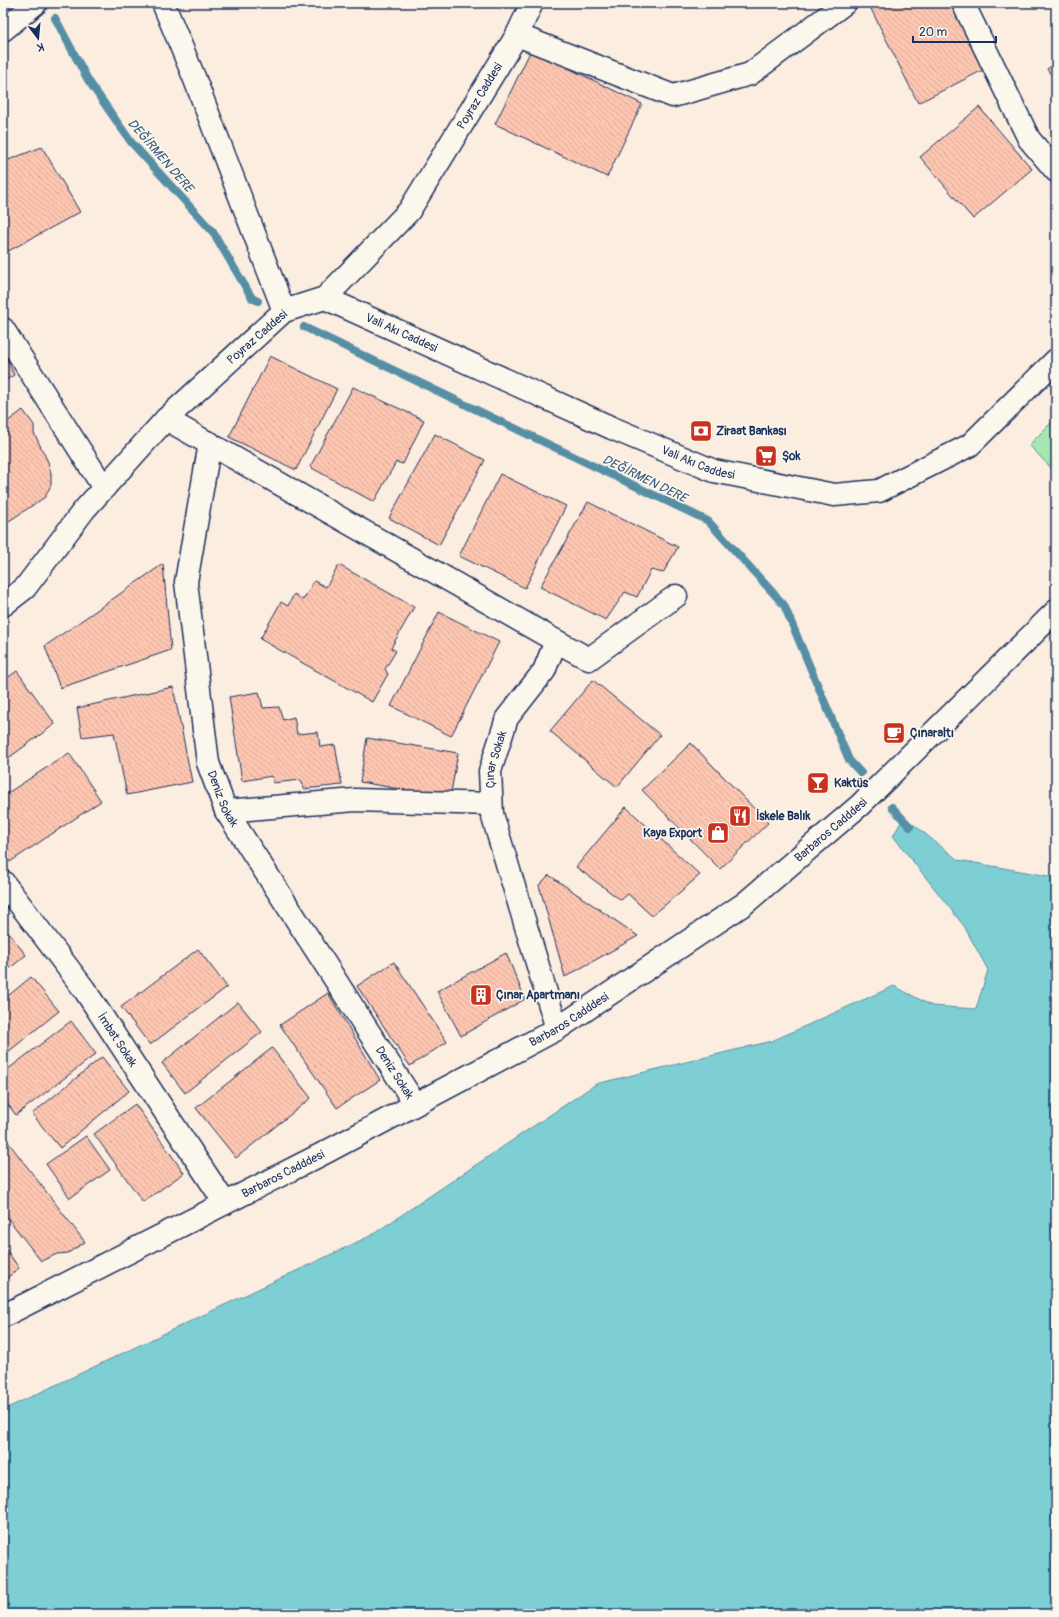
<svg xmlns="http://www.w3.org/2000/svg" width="1059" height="1617" font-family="Pangolin,sans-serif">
  <defs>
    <pattern id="building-back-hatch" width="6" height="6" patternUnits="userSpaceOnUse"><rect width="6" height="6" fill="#fdc6b1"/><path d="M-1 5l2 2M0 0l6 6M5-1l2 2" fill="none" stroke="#d8aa9b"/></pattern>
  </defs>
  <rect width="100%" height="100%" fill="#fbede0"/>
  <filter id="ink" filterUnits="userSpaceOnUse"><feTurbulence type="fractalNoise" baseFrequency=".025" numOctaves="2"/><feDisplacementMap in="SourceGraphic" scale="8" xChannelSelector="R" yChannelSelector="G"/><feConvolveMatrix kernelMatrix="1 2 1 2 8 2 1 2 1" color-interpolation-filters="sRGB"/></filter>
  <g filter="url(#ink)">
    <path fill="#a6e7b1" stroke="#608b88" d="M1056,418v55l-27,-28z"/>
    <path fill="#7ecfd4" stroke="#568fa5" d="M904,817l54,43 96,17 2,-1v738h-1053v-204l369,-175 224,-151 176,-43 122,-55 38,20 44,3 12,-39 -24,-44 -71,-90z"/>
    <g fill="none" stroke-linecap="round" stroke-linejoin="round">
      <path stroke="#568fa5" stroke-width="8" d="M55,18l33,62 43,62 82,90 39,66 6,3
        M304,327l404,194 76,84 65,155 12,13
        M892,807l18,20"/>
    </g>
    <path fill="url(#building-back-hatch)" stroke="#1b2f5e" d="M874,3h77l34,66 -67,34 -49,-98z
      M531,50l111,54 -35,73 -112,-53z
      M1056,63v19l-9,-13z
      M979,107l53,62 -59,50 -53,-62z
      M42,147l38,65 -77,42v-92z
      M3,350l11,25 -11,7z
      M270,356l67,33 -41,81 -67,-33z
      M353,387l71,33 -21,44 -7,-2 -22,40 -64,-35z
      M23,410l11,15v8l14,29 3,11v12l-6,12 -42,28v-100z
      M435,434l50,26 -46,85 -50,-27z
      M500,474l66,32 -41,82 -66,-32z
      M588,502l90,45 -15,26 -12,-3 -14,27 -12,-5 -19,28 -66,-33z
      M163,564l8,86 -111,38 -15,-42z
      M339,565l75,42 -23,41 5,3 -11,18 3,5 -16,28 -112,-63 21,-37 7,4 6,-12 9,6 11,-19 12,6z
      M439,612l60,30 -48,94 -60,-30z
      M17,671l38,53 -52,38v-81z
      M593,680l67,55 -43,52 -67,-56z
      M173,687l19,95 -65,13 -13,-62 -32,4 -5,-29z
      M259,692l4,16 16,-1 4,13 11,-3 3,17 21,-2 2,15 15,-2 7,40 -38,4 -3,-9 -28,3 -1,-7 -30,5 -13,-84z
      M367,738l91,15 -8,45 -90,-16z
      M691,743l77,80 -48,46 -78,-79z
      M69,753l32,48 -91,61 -7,-10v-56z
      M626,807l74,68 -48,41 -24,-22 -7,6 -45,-33z
      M549,875l89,61 -73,41 -26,-92z
      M3,926l23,29 -23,19z
      M198,949l29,38 -77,58 -29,-38z
      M506,953l19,46 -64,37 -24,-45z
      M394,962l53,80 -37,24 -53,-80z
      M31,977l28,34 -56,45v-56z
      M328,993l52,87 -43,28 -57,-83z
      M238,1002l24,30 -77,61 -23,-30z
      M71,1021l25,33 -80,61 -13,-17v-25z
      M272,1048l39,50 -75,60 -40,-50z
      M102,1057l27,34 -69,57 -28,-34z
      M135,1104l49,69 -41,29 -49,-68z
      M86,1136l24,34 -40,28 -24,-34z
      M8,1142l77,100 -17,11 -11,1 -16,7 -38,-49v-66z
      M3,1245l16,23 -12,10 -4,1z"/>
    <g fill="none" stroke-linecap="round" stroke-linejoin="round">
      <g stroke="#1b2f5e" stroke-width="25">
        <g id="minor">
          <path d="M163,3l31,74 90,234"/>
          <path d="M963,3l66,136 27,32"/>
          <path d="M3,30l33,-27"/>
          <path d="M517,35l156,61 77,-22 95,-71"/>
          <path id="s1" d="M325,298l287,130 102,43 120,24 45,-4 91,-46 86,-85"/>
          <path d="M3,329l101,159"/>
          <path d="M166,419l390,222"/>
          <path id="s2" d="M210,443l-24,139 22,181 18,48 103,159 86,134"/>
          <path d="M226,811l129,-11 136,4"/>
          <path id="s3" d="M3,882l81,107 141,214"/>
          <path id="s4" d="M557,1029l-65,-215 -2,-43 17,-53 37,-47 12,-30 33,18 87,-63"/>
          <path id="s5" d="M3,1316l323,-164 231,-123 187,-125 116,-99 196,-194"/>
        </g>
      </g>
      <g stroke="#1b2f5e" stroke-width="25">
        <g id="tertiary">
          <path id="s6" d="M3,605l22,-17 59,-78 82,-91 118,-108 41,-13 84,-87 108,-176 15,-32"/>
        </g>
      </g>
      <use href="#minor" stroke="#fbf7ec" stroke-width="22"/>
      <use href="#tertiary" stroke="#fbf7ec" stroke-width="22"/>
    </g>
  </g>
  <defs>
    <g id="bank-square" transform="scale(1.15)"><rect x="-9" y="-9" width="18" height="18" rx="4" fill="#c8321e" stroke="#fbf7ec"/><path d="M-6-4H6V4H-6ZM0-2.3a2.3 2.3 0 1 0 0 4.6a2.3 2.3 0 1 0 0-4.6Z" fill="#fff"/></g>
    <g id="supermarket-square" transform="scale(1.15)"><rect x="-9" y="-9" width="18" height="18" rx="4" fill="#c8321e" stroke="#fbf7ec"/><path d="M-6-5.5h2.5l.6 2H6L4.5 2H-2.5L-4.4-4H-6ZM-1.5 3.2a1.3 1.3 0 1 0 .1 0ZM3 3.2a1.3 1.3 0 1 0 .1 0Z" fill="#fff"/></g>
    <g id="cafe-square" transform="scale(1.15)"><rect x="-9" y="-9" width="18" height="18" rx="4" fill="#c8321e" stroke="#fbf7ec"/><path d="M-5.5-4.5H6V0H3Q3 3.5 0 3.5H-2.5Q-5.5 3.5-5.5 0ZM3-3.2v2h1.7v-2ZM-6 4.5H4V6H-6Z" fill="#fff"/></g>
    <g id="bar-square" transform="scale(1.15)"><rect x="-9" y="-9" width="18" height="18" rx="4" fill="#c8321e" stroke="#fbf7ec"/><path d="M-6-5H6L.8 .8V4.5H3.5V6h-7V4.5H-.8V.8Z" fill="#fff"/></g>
    <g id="restaurant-square" transform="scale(1.15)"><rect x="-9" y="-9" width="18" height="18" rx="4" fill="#c8321e" stroke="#fbf7ec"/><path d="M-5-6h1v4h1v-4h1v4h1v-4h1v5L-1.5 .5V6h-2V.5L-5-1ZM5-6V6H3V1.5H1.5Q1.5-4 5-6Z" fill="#fff"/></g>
    <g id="shop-square" transform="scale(1.15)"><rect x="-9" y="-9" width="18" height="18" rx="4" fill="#c8321e" stroke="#fbf7ec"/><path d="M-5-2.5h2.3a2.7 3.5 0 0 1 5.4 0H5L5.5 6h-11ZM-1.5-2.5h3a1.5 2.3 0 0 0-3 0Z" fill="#fff"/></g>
    <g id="building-square" transform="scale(1.15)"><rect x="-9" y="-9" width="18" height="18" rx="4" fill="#c8321e" stroke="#fbf7ec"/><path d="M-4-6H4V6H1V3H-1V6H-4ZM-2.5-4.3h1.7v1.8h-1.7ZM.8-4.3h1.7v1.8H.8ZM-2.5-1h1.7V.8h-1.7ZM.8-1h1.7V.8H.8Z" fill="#fff"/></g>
  </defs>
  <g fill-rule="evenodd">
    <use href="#bank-square" x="701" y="431"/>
    <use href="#supermarket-square" x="766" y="456"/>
    <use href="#cafe-square" x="894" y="733"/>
    <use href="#bar-square" x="818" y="783"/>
    <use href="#restaurant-square" x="740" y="816"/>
    <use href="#shop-square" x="718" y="833"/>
    <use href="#building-square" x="481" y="995"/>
  </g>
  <g text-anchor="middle" stroke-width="3.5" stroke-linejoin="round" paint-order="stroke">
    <g font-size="12" fill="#1b2f5e" stroke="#fbf7ec">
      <text dy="4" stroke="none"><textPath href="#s6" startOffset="707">Poyraz Caddesi</textPath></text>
      <text dy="4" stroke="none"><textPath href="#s1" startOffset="84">Vali Akı Caddesi</textPath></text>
      <text transform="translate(257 337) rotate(-41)" y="4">Poyraz Caddesi</text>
      <text dy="4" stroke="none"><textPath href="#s1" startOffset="408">Vali Akı Caddesi</textPath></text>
      <text dy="4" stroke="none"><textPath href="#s4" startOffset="280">Çınar Sokak</textPath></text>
      <text dy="4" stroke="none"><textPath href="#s2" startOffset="362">Deniz Sokak</textPath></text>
      <text dy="4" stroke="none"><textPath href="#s5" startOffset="963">Barbaros Cadddesi</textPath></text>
      <text dy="4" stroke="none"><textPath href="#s5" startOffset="639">Barbaros Cadddesi</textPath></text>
      <text dy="4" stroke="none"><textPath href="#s3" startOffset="195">İmbat Sokak</textPath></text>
      <text dy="4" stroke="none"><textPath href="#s2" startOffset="686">Deniz Sokak</textPath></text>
      <text dy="4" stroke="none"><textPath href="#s5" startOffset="314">Barbaros Cadddesi</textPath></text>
    </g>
    <g font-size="12" font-weight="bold" fill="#1b2f5e" stroke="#fbf7ec" text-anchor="start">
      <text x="716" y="435">Ziraat Bankası</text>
      <text x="782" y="460">Şok</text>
      <text x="910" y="737">Çınaraltı</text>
      <text x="834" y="787">Kaktüs</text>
      <text x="756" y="820">İskele Balık</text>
      <text x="702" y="837" text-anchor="end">Kaya Export</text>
      <text x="496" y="999">Çınar Apartmanı</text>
    </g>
    <g font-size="13" font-style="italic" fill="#34577c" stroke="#fbf7ec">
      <text transform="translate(161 155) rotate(49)" y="5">DEĞİRMEN DERE</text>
      <text transform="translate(645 478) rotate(26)" y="5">DEĞİRMEN DERE</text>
    </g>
  </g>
  <rect width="1059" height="1617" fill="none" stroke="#fbf7ec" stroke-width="16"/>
  <rect x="8" y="8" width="1043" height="1601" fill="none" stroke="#1b2f5e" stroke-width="1.5" filter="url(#ink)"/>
  <g transform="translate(38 38) rotate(164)" stroke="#fbf7ec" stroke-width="3" paint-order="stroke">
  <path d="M0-3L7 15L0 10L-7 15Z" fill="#1b2f5e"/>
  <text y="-6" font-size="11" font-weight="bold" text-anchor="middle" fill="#1b2f5e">K</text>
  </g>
  <path d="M913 36v6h83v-6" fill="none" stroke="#1b2f5e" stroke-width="2"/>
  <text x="919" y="36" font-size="12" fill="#1b2f5e" stroke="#fbf7ec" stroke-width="3" paint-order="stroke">20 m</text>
</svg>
